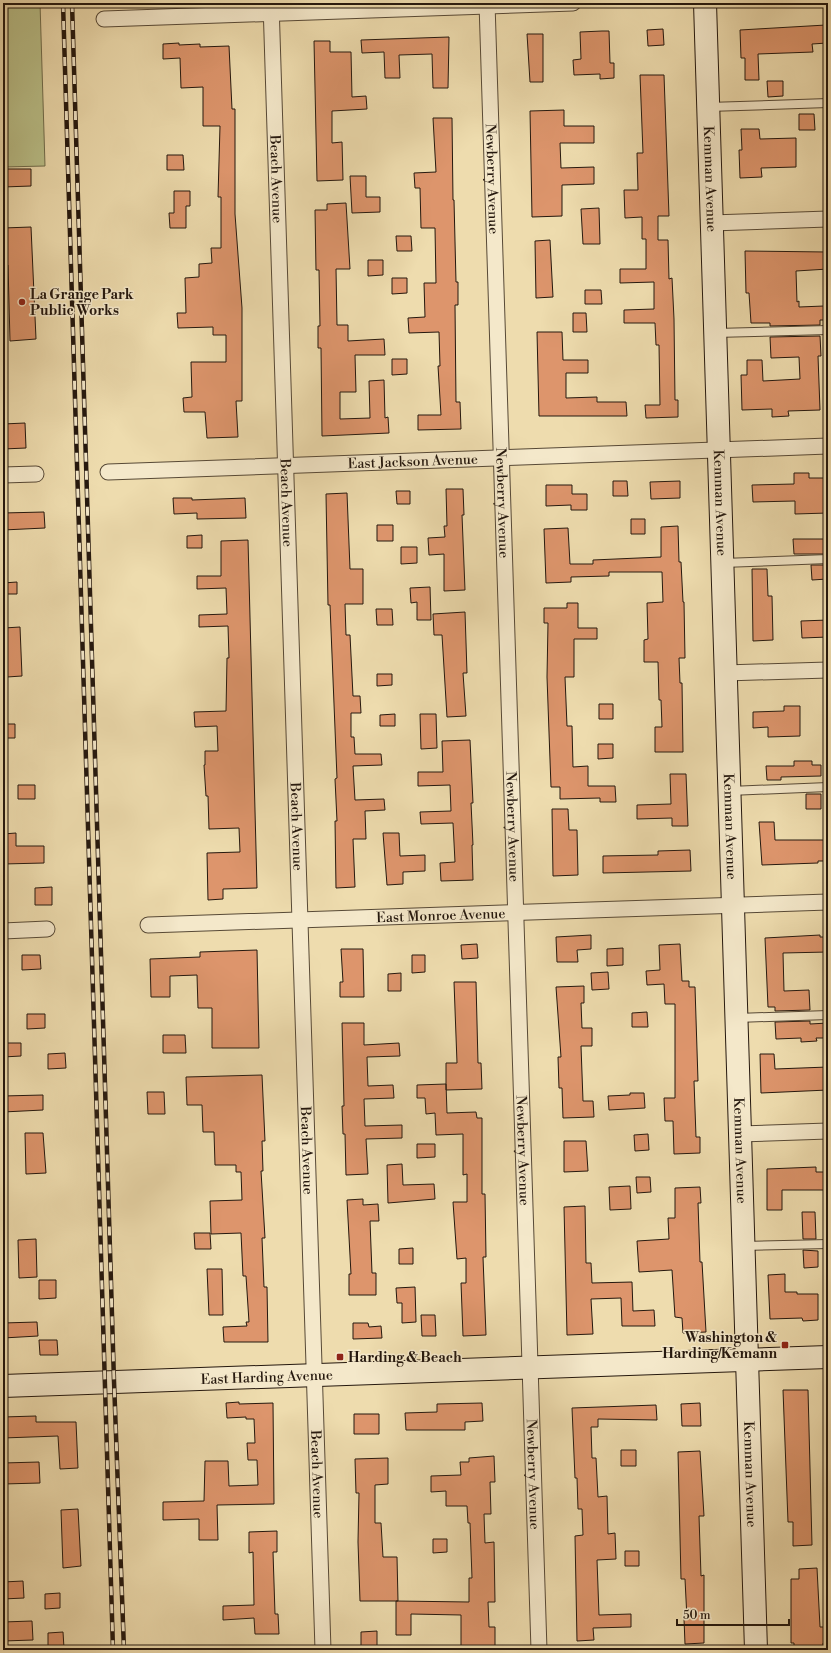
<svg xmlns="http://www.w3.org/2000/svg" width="831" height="1653" font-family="'Libre Bodoni',serif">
  <rect width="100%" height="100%" fill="#eedcae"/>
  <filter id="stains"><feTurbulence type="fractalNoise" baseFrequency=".005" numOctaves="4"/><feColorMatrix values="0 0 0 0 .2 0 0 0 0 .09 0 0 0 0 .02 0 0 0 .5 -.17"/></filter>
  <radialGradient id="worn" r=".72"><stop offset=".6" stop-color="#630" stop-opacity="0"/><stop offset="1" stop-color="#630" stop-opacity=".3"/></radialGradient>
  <path fill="#bac089" stroke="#706c4c" d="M3,3h37l5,163 -42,1z"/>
  <path fill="#dd956c" stroke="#25180e" d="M826,25l1,18 -15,1 1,8 -55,2 1,26h-14v-22h-4l-1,-28z
    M663,29l1,16 -16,1 -1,-16z
    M602,31h7l1,32h4v15l-14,1v-5l-26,1 -1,-15 8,-1 -1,-27z
    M527,34h16v48h-13z
    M449,37l-1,51h-15l-1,-34 -33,1 1,23h-15l-1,-26 -22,1 -1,-13z
    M314,41h16v11h21l1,45 14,-1 1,13 -35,2v32l10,-1 1,38 -26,1z
    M179,43v2l21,-1v3l29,-1 3,63h3v105l7,94v93h-6l2,36 -31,1 -2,-26h-21l-1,-14 9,-1 -1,-35h35v-27h-13v-8l-35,1 -1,-15h9l-1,-35 14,-1v-13l13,-1 -1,-15h10v-51h-3l2,-71h-17v-39l-22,1 -1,-30 -17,1v-15z
    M640,75h24l5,141h-11v24h10l1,39 3,-1 2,41 1,81h3v17l-32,1 -1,-13h15l-1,-60h-3l-1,-22h-31v-13l30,-1v-27l-34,1v-14h26v-30h-4v-22l-17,1 -1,-28h14l-1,-37h6z
    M767,81h16v15l-15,1z
    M564,110v16h30v17h-34l1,25 33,-1v17l-32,1v31l-30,1 -2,-106z
    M799,114h15l1,16h-16z
    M433,118h19l1,82h1l2,82h2v23h-3l1,97h4l1,27 -43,1v-15h23l-3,-49h2l-1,-34 -30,1 -1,-15 17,-1 -1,-34h12l-1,-55h-14l-1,-40h-5l-1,-15 22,-1z
    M741,129h18l1,10 36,-1v29l-35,1 1,9 -22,1 -1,-28h3z
    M167,155h16l1,15h-17z
    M3,169h28v17l-28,1z
    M350,176h16v21h14v15l-28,1z
    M174,191h16v15h-4v22h-16l-1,-15h5z
    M346,203l4,66h-14l1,56h11v16l36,-2 1,16h-30l1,37h-16v27l30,-1 -1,-37 15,-1 1,38 3,-1 1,16 -67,3 -1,-88h-3v-22h2l-1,-56h-3l-1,-60h12v-6z
    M599,208l1,36h-17l-2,-35z
    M31,227l5,112 -26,2 -2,-76h-5v-37z
    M396,236h15l1,15h-15z
    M550,240l3,57 -17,1 -1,-57z
    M745,251l82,1 1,17 -32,2 1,31 2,-1v6l25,-1 1,14h-5v5l-50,1v-3h-19l-2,-30h-3z
    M368,260h15v15l-15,1z
    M392,278h15v15l-15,1z
    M585,290h16l1,14h-17z
    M573,313h13l1,19h-14z
    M537,332h25l1,28h25v13h-22v25l31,-1v5h29l1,14h-88z
    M820,336l1,20h-3l2,54 -32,1 1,5 -17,1v-8l-30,1 -1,-35h6v-15h15l1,21 37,-2 -1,-22 -28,1 -1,-21z
    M392,359h15v15l-15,1z
    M25,423l1,25 -23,1v-25z
    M794,473h15v5h19v35l-33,1v-13l-42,1 -1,-17 42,-1z
    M613,481h14l1,15h-15z
    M680,481v17l-29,1 -1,-17z
    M546,485h26v9h15v16h-16v-5l-25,1z
    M446,489h17l1,26h-2l3,75 -21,1v-37l-15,1 -1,-17 17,-1 -1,-11h3z
    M396,491h14v13h-13z
    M347,493l3,76h13v35h-18l1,31h4l3,61h7l1,17h-10v24h3l1,17h26l1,11 -29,1 2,34 29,-1 1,11 -20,1 1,28h-13l2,48 -19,1 -1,-67h2l-2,-42 2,-1 -7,-173h-2l-2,-111z
    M173,498h19v2l53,-2 1,20 -49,1v-6l-23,1z
    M44,512l1,16 -42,2v-17z
    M631,519h14v15h-14z
    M377,525h16v16h-16z
    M678,526l1,36h2l2,40h1l1,56h-6l1,25h2l1,69h-28v-25h7l-1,-27h-2l-1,-38h-14v-22l4,-1 -1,-36 16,-1 -1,-30h-53v4l-38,1v5l-25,1 -2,-54 24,-1 2,36h23v-4l68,-3v-30z
    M202,535v13h-15v-12z
    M793,539h35v13l-1,2h-33z
    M248,540l9,348 -34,1v10l-15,1 -1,-47 33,-1 -1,-24 -30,1 -1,-33h-2l-2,-31h1v-14h13l-1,-25 -22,1 -1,-15 32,-1 1,-53h2l-1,-32 -29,1v-12l28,-1 -1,-26 -29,1v-13h24v-35z
    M401,547h16v16l-16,1z
    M811,565h16v14l-15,1z
    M752,569h15l1,27h4l1,44 -20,1z
    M17,582v12h-14v-11z
    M430,587l1,33h-14v-18l-6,1 -1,-15z
    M567,603h11v25h19v11h-23v38h-9l2,49h5l1,41 15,-1v20h27l1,16h-16v-4l-40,1v-12h-9l-4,-110 1,-54h-4v-15h23z
    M376,609h16l1,16h-16z
    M465,612l2,61h-4l3,43 -19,1 -5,-82h-8l-1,-21z
    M828,620v17l-26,1 -1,-17z
    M20,627l2,49 -15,1 -3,-49z
    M377,674h15v11l-15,1z
    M599,704h14v15h-14z
    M784,706h16v30l-32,1v-10l-15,1v-16l31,-1z
    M395,714v12h-15v-11z
    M420,714h16l1,34 -16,1z
    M3,724h12v14h-12z
    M470,740l3,63h-2l2,42h-1l1,35 -32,1 -1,-18 15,-1 -2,-39 -32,1 -1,-12 31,-1 -1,-26 -32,1v-14h25l-1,-31z
    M598,744h15v14l-15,1z
    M794,761h18v4h9v11l-40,1v3h-14l-1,-14h28z
    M670,774h16l2,52h-16v-8l-35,1v-14l34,-1z
    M18,785h17v14h-17z
    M806,794h15v15h-15z
    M552,809h16l1,21h8l1,45 -25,1z
    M759,822h15l1,18h53v21h-10v2l-56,2z
    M16,833v13h28v17l-41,1v-30z
    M383,833h16l1,23 25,-1v16l-22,1v12l-16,1z
    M690,850l1,21 -88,2v-17l55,-1v-4z
    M52,887v18h-17v-17z
    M591,935v14l-14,1 1,12h-21l-1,-25z
    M820,935v2h8v15l-45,1 1,38 25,-1 1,20 -35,1v-4h-7l-3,-69z
    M477,944l1,14 -16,1 -1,-14z
    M680,944l2,37h7v6h6l3,94h-4l2,56h4v16l-26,1 -1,-33h-8l-1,-23h11v-94h-10l-1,-20 -17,1 -1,-14 14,-1 -1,-25z
    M623,948v17l-16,1v-17z
    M341,949h22l1,48h-24v-15h3z
    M257,950l2,98h-47v-40h-14l-1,-33 -27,1v21h-19l-1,-38 50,-2v-5z
    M22,955h18l1,14 -19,1z
    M412,955h13v17l-13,1z
    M608,972l1,17 -17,1 -1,-17z
    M401,973v18h-13v-17z
    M454,982h22l2,81h3l1,26 -36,1v-27h11z
    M584,986v17h-3l1,25h10v18h-11l2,55h10l1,16 -31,1 -1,-30h-3l-1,-31h3l-5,-70z
    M647,1012l1,15h-16v-14z
    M27,1014h18v14l-18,1z
    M810,1021v3l18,-1v15h-12l1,3 -16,1v-4l-25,1 -1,-17z
    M342,1023h22v22l35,-2 1,13 -33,1 1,29 25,-1 1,13 -30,1 1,27 37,-1v13l-36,1 2,35 -22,1 -1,-41h-2l-1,-28h2z
    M163,1035h22l1,18h-23z
    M3,1043h18v13l-18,1z
    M65,1053l1,15 -18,1v-15z
    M760,1054h14l1,15 53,-2v23l-67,3z
    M262,1075l3,66h-3l1,30h-2l4,67h-3l2,49h3l1,55h-44l-1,-15 24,-1 -1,-4h3l-3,-46h-3l-2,-43 -30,1 -1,-33 32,-1 -1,-28h-5v-7h-21l-1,-33h-11l-1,-27h-15l-1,-28z
    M446,1084l1,29 29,-1 1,6h5v76h3l1,63h-3l3,78 -23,1 -2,-53h5v-25l-9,1 -4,-57h14v-28l-4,1v-41l-27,1 -1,-22 -9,1 -1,-16h-8v-13z
    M147,1092h17l1,22h-17z
    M630,1093h14l1,15 -36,2 -1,-14 22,-1z
    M43,1095v15l-40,2v-16z
    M25,1133h18l3,40 -20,1z
    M648,1134l1,16 -14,1 -1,-16z
    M564,1141h22l2,30 -24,1z
    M417,1144h18v13l-18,1z
    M402,1164l1,21 31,-1 1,15 -47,4 -1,-38z
    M816,1167v5h11v18h-45v20h-15v-41z
    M636,1177h14l1,15 -14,1z
    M630,1186l1,23 -21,1 -1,-23z
    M700,1187l1,16h-3l2,59h2l4,70 -23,1 -1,-15 -7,-1 -3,-47 -33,2 -2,-31 32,-2 -1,-21h7v-30z
    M363,1199v6l15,-1 1,17h-9l2,52h4v22h-27v-21h2l-4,-74z
    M585,1206l1,57h5l1,20 40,-1 1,29 21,-1 1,16h-33l-1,-28 -30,1 2,35 -26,1 -3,-128z
    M802,1212h13l1,27h-13z
    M194,1233h16l1,16h-16z
    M36,1239l1,38 -18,1 -1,-38z
    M413,1248v16h-14v-15z
    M803,1250l15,1v16l-14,1z
    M207,1269h15l1,46h-14z
    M785,1274v18h12v2h21v26l-15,1 -1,-3 -32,1 -2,-44z
    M39,1280h17v18l-17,1z
    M415,1287l1,35 -14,1v-20h-5l-1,-15z
    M421,1315h14l1,21h-14z
    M37,1322l1,14 -35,2v-15z
    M353,1323h15l1,4 12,-1 1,12 -29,1z
    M39,1340h18l1,15h-18z
    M783,1390h25l4,155 -19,1v-24h-5z
    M239,1402v2l34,-1 1,101 -57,1 1,35h-19v-21l-36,1v-18l41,-1 1,-40h23l1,25 29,-1 -1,-25h-9l-1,-17h8l-1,-24h-8v-2l-19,1 -1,-15z
    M482,1403l1,18 -18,1v8h-59l-1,-17 32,-1v-8z
    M700,1403l1,23h-19l-1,-22z
    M656,1405l1,15 -59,-1v8h-7l1,31h4l2,39 9,-1 1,38 7,-1 1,26 -19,1 2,55 32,-1v13l-38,1 1,12 -17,1 -2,-105 8,-1 -1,-26h-4l-1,-31h-2l-3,-70z
    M354,1414h25v20h-25z
    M36,1416v6h40l2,46 -18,1 -2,-33 -55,2v-21z
    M621,1450h15v16h-15z
    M700,1451l4,65h-5l2,60 3,-1v68l-19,1 -1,-25h3l-2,-40h-4l-3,-127z
    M494,1456l1,26h-5l1,32h-7l1,29 9,-1 1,60h-7l1,25h6v23h-34v-35l-50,-1v21h-15v-34l73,1v-24h3l-2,-55h-2l-1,-17h-21v-15l-15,1v-16l30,-1 -1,-13h9v-4z
    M388,1458v26l-13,1v38h6l2,34h14l1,44h-38l-2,-59 1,-49h-3l-1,-34z
    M39,1462l1,21 -37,1v-21z
    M78,1509l3,57 -18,2 -2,-58z
    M277,1531v21h-4l2,62h3l1,20h-24l-1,-16 -31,2v-14l31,-1 -1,-53 -4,1v-21z
    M433,1539h14v13l-14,1z
    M625,1551h14v15h-14z
    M817,1568l3,59h6l1,16h-4v7h-29v-7h-3v-64h8v-10z
    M23,1581l1,17 -21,1v-17z
    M60,1593v15l-15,1v-15z
    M32,1621l1,19 -30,1v-19z
    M377,1631v18l-16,1v-18z
    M63,1632l1,16h-16v-15z"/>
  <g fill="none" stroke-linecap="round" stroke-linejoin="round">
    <g stroke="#574936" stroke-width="10">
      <path id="lane" d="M708,107l120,-4
        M715,333l113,-3
        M723,563l105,-4
        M730,791l98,-4
        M737,1018l91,-3
        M743,1246l85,-2"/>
    </g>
    <g stroke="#574936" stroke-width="17">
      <g id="street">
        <path id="s1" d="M271,3l52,1647"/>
        <path id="s2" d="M487,3l52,1647"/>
        <path d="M104,19l469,-16"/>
        <path d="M711,223l117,-4"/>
        <path id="s3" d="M108,472l720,-26"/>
        <path d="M3,475l33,-1"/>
        <path d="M725,673l103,-3"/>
        <path id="s4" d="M148,925l680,-23"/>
        <path d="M3,931l44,-2"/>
        <path d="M740,1134l88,-3"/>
      </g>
    </g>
    <g stroke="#25180e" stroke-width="24">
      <g id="secondary">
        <path id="s5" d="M705,3l51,1647"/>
        <path id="s6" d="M3,1386l825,-29"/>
      </g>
    </g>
    <use href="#lane" stroke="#f4e8ca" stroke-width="8"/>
    <use href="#street" stroke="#f4e8ca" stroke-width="15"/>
    <use href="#secondary" stroke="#f4e8ca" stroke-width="22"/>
    <g stroke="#25180e" stroke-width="4.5">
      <path id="rail" d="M63,3l50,1647
        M72,3l42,1378 10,269"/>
    </g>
    <use href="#rail" stroke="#f4e8ca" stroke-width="3" stroke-dasharray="9" stroke-linecap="butt"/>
  </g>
  <g fill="#8f2418" stroke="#f4e8ca" stroke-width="1.5">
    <circle cx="22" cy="302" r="4"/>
    <rect x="781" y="1341" width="8" height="8" rx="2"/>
    <rect x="336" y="1353" width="8" height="8" rx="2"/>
  </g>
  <g text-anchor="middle" stroke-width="3" stroke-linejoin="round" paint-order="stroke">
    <g font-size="14" fill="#25180e" stroke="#f4e8ca">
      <text dy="5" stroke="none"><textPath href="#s1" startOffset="176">Beach Avenue</textPath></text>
      <text dy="5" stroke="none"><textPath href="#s2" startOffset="176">Newberry Avenue</textPath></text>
      <text dy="5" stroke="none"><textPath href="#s5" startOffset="176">Kemman Avenue</textPath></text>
      <text dy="5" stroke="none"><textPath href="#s3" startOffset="305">East Jackson Avenue</textPath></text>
      <text dy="5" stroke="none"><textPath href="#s1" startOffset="500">Beach Avenue</textPath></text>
      <text dy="5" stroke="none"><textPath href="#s2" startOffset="500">Newberry Avenue</textPath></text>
      <text dy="5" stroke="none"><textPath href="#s5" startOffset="500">Kemman Avenue</textPath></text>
      <text dy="5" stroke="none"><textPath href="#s2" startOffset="824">Newberry Avenue</textPath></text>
      <text dy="5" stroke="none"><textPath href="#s5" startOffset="824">Kemman Avenue</textPath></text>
      <text dy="5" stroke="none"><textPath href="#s1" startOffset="824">Beach Avenue</textPath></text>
      <text dy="5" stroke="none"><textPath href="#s4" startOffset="293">East Monroe Avenue</textPath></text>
      <text dy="5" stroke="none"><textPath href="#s1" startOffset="1148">Beach Avenue</textPath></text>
      <text dy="5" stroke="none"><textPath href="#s2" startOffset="1148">Newberry Avenue</textPath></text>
      <text dy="5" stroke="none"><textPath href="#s5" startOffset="1148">Kemman Avenue</textPath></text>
      <text dy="5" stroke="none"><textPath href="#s6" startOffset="264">East Harding Avenue</textPath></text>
      <text dy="5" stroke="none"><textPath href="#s1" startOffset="1472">Beach Avenue</textPath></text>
      <text dy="5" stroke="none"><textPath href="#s2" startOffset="1472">Newberry Avenue</textPath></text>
      <text dy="5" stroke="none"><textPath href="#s5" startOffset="1472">Kemman Avenue</textPath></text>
    </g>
    <g font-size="14" font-weight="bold" fill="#25180e" stroke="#f4e8ca" text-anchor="start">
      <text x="30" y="299">La Grange Park<tspan x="30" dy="16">Public Works</tspan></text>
      <text x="777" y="1342" text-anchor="end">Washington &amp;<tspan x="777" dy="16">Harding/Kemann</tspan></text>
      <text x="348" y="1362">Harding &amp; Beach</text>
    </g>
  </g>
  <rect width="831" height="1653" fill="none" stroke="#eedcae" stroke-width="16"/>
  <rect x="4" y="4" width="823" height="1645" fill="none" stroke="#25180e" stroke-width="2"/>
  <rect x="8" y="8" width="815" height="1637" fill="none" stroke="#25180e"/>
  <path d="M677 1619v6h112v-6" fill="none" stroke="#25180e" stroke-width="2"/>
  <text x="683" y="1619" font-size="12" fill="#25180e" stroke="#f4e8ca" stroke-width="3" paint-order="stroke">50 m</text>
  <rect width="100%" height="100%" filter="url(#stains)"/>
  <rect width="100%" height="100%" fill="url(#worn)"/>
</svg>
